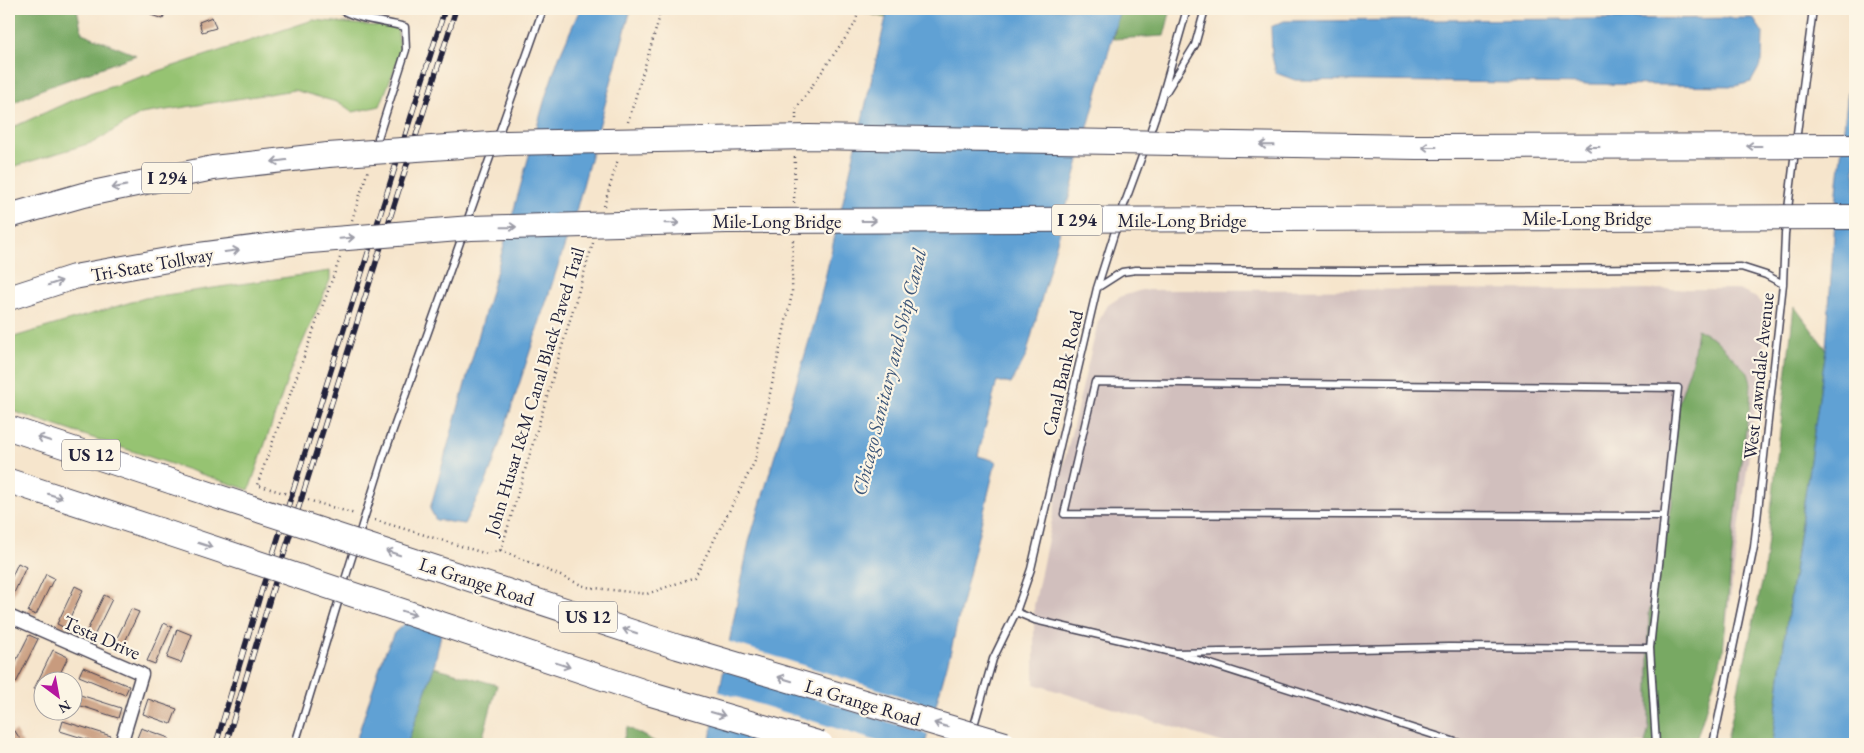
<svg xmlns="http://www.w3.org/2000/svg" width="1864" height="753" font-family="'EB Garamond',serif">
  <rect width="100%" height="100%" fill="#fcf5e5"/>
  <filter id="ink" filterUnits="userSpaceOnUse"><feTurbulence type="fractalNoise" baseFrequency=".02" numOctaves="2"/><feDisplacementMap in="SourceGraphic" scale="10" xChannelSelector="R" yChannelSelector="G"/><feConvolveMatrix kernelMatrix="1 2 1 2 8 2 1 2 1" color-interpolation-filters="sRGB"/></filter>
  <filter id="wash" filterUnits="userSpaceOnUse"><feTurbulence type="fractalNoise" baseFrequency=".0096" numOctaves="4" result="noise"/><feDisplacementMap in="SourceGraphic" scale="20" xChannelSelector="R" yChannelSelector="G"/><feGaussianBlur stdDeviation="1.12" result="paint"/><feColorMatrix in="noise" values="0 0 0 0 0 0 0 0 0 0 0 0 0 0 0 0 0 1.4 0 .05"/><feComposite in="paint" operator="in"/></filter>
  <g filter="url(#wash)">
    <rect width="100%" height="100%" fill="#f6e5cc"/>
    <path fill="#d1bfbd" d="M1736,289l21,9 11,12 -45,342 -28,92h-468l-193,-60v-78l28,-134 36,-150 10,-17 14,-9 20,-6z"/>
    <path fill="#96c372" stroke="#5c7256" d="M313,20l84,8 4,24 -21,54 -27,6 -13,-9 -46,-13 -153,24 -47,28 -85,26v-39l68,-31z
      M330,271v9l-39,89 -42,121 -240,-80v-74l5,1 131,-39z"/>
    <path fill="#78a964" stroke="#4d6650" d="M9,9h68l5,24 54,22 -96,35 -31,15z
      M850,9h38l-2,9z
      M1120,9h51l-7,27 -51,3z
      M1794,306l32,43 -41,286 -13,109h-46l38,-170z
      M1697,329l18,10 33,34 3,10 -1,21 -10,63 -17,185 -28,92h-50l4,-16v-114l23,-110 1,-51 6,-51 14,-43z
      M434,667l63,18 -16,59h-74z
      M627,727l32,17h-37z"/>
    <path fill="#60a1d4" stroke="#416288" d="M580,9h51l-55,202 -82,250 -8,21 -22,42 -28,-4 -6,-11 116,-414 13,-38z
      M888,9h232l-94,347 -15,28 -14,-3 -19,75 18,5 -46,193 -25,90h-216l40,-202 66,-221z
      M1753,18l10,15 -1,29 -11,20 -15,4 -441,-6 -19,-7 -4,-17 -1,-29 13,-6z
      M1855,54v690h-83l13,-109 41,-286 11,-157 11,-101z
      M421,609l20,25 -7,33 -27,77h-52l28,-87 11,-24z"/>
    <path fill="#f6e5cc" d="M727,641l211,67 -8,27 -209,-66z
      M717,691l169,53h-99l-76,-24z"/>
    <g id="blocks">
      <path fill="#c89b7e" d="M153,9h13l-3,10 -12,-4z
        M212,17l4,11 -14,4 -3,-10z
        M18,563l8,4 -17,37v-21z
        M46,574l8,4 -18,37 -8,-3z
        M75,586l8,4 -18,38 -8,-4z
        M104,595l8,4 -18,37 -8,-3z
        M131,609l8,3 -18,38 -8,-4z
        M164,623l8,4 -17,37 -8,-3z
        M177,629l15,6 -11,28 -14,-5z
        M29,635l9,4 -22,44 -7,-3v-5z
        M53,650l15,7 -11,23h-15v13l-8,-4z
        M83,667l46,19 -4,9 -46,-19z
        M74,693l47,15 -3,10 -46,-15z
        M148,699l29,10 -6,15 -28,-10z
        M63,721l48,15 -3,8h-6l-42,-13z
        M141,728l28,10 -3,6 -31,-1z
        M15,731l8,13h-14v-9z"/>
    </g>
  </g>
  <g filter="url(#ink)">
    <use href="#blocks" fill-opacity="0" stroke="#423f51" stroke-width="1"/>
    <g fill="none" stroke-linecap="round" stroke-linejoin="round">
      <g stroke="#423f51" stroke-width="9">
        <path id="lane" d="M341,9c12,10 47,13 64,18l1,23 -28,88
          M1166,92l29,-47 10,-36
          M1148,138l13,-38 26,-91
          M497,139l46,-130
          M1796,141l17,-132
          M1120,216l25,-68
          M466,224l27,-75
          M1097,288l25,-16 14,-2 223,1 382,-4 25,8 17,9
          M343,586l40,-128 80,-224
          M1016,612l19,8 141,33 286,91
          M1650,648l6,96
          M1176,653l273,-6 201,1 28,-260 -583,-6 -31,132 600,2
          M973,729l20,-70 23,-47 15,-43 66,-281 20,-63
          M295,744l45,-148
          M1713,744l41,-197 29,-263 2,-50 10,-83"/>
      </g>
      <g stroke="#423f51" stroke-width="15">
        <path id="street" d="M9,616l133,58 -21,70"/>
      </g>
      <g stroke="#423f51" stroke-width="26">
        <path id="highway" d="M9,216l74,-21 130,-27 115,-13
          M9,298l65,-21 110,-20 114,-15
          M9,428l164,54
          M9,481l150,49"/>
      </g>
      <path stroke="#423f51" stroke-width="2.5" stroke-dasharray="1 4" stroke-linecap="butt" d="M796,119v-10l59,-85 4,-15
        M628,122l34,-113
        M794,203l1,-47
        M604,206l14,-47
        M352,220l16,-50
        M593,243l-92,307 85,37 61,7 48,-17 60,-116 37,-167 1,-55
        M340,258l-83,227 98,29
        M375,520l112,34 14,-4"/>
      <use href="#lane" stroke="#fff" stroke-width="6"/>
      <use href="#street" stroke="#fff" stroke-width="12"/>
      <use href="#highway" stroke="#fff" stroke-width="24"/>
      <g stroke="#22223b" stroke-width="5.5">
        <path id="rail" d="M216,744l46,-155 183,-580
          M226,744l46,-152 184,-583"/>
      </g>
      <use href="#rail" stroke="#fcf5e5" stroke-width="4" stroke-dasharray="11" stroke-linecap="butt"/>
      <g stroke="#423f51" stroke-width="26" stroke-linecap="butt">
        <path id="highway-bridge" d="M328,155l178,-12 303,-6 608,10 438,-1
          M298,242l173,-14 256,-7 1128,-4
          M173,482l505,165 327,97
          M159,530l489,163 173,51"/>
      </g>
      <use href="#highway-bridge" stroke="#fff" stroke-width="24"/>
    </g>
    <defs><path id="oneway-shaft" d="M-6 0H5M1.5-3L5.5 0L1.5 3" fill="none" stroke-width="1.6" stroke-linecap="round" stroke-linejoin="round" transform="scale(1.25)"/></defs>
    <g stroke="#9c9ca7">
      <use href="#oneway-shaft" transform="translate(1267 145) rotate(-179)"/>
      <use href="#oneway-shaft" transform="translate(1754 146) rotate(180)"/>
      <use href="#oneway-shaft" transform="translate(1429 147) rotate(180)"/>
      <use href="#oneway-shaft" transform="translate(1592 147) rotate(180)"/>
      <use href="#oneway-shaft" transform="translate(279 161) rotate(173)"/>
      <use href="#oneway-shaft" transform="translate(119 187) rotate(169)"/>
      <use href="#oneway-shaft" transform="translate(869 221)"/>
      <use href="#oneway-shaft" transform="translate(672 223) rotate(-1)"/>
      <use href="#oneway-shaft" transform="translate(509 227) rotate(-1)"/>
      <use href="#oneway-shaft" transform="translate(347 238) rotate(-5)"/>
      <use href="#oneway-shaft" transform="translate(232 251) rotate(-8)"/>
      <use href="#oneway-shaft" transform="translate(55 283) rotate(-18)"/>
      <use href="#oneway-shaft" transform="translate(44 439) rotate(-162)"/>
      <use href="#oneway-shaft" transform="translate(55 496) rotate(18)"/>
      <use href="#oneway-shaft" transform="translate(205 545) rotate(18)"/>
      <use href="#oneway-shaft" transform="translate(393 553) rotate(-162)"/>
      <use href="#oneway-shaft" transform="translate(409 613) rotate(18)"/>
      <use href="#oneway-shaft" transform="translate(630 631) rotate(-162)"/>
      <use href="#oneway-shaft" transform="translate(563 665) rotate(18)"/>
      <use href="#oneway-shaft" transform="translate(785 679) rotate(-163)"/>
      <use href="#oneway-shaft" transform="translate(718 714) rotate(16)"/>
      <use href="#oneway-shaft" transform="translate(941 725) rotate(-163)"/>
    </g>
  </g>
  <g text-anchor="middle" stroke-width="4.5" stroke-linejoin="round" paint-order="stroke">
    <g fill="#fcf5e5" stroke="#63616e" stroke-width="1">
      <rect x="142" y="162.5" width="50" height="31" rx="4"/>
      <rect x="1052" y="204.5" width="50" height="31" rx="4"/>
      <rect x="62" y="439.5" width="58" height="31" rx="4"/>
      <rect x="559" y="601.5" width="58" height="31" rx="4"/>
    </g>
    <g font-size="18" font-weight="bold" fill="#22223b">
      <text x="167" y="184">I 294</text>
      <text x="1077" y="226">I 294</text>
      <text x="91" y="461">US 12</text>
      <text x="588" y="623">US 12</text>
    </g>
    <g font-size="19" fill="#22223b" stroke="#fcf5e5">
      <text x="1587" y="225">Mile-Long Bridge</text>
      <text x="1182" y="227">Mile-Long Bridge</text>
      <text x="777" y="228">Mile-Long Bridge</text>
      <text transform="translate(152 264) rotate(-10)" y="7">Tri-State Tollway</text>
      <text transform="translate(1062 373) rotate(-77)" y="7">Canal Bank Road</text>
      <text transform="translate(1758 376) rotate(-84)" y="7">West Lawndale Avenue</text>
      <text transform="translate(534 391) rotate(-73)" y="7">John Husar I&amp;M Canal Black Paved Trail</text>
      <text transform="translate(477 581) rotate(18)" y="7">La Grange Road</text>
      <text transform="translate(102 637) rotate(24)" y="7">Testa Drive</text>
      <text transform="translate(863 702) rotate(17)" y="7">La Grange Road</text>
    </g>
    <g font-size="20" font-style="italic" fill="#3b5578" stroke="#fcf5e5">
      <text transform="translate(889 372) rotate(-76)" y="7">Chicago Sanitary and Ship Canal</text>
    </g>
  </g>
  <rect width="1864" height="753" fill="none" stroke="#fcf5e5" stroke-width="30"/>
  <g transform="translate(58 696) rotate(148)"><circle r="24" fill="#fcf5e5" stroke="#a5a1a1"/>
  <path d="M0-4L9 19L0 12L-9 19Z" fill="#b5179e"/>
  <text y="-8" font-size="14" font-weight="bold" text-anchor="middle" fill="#22223b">N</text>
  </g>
</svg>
